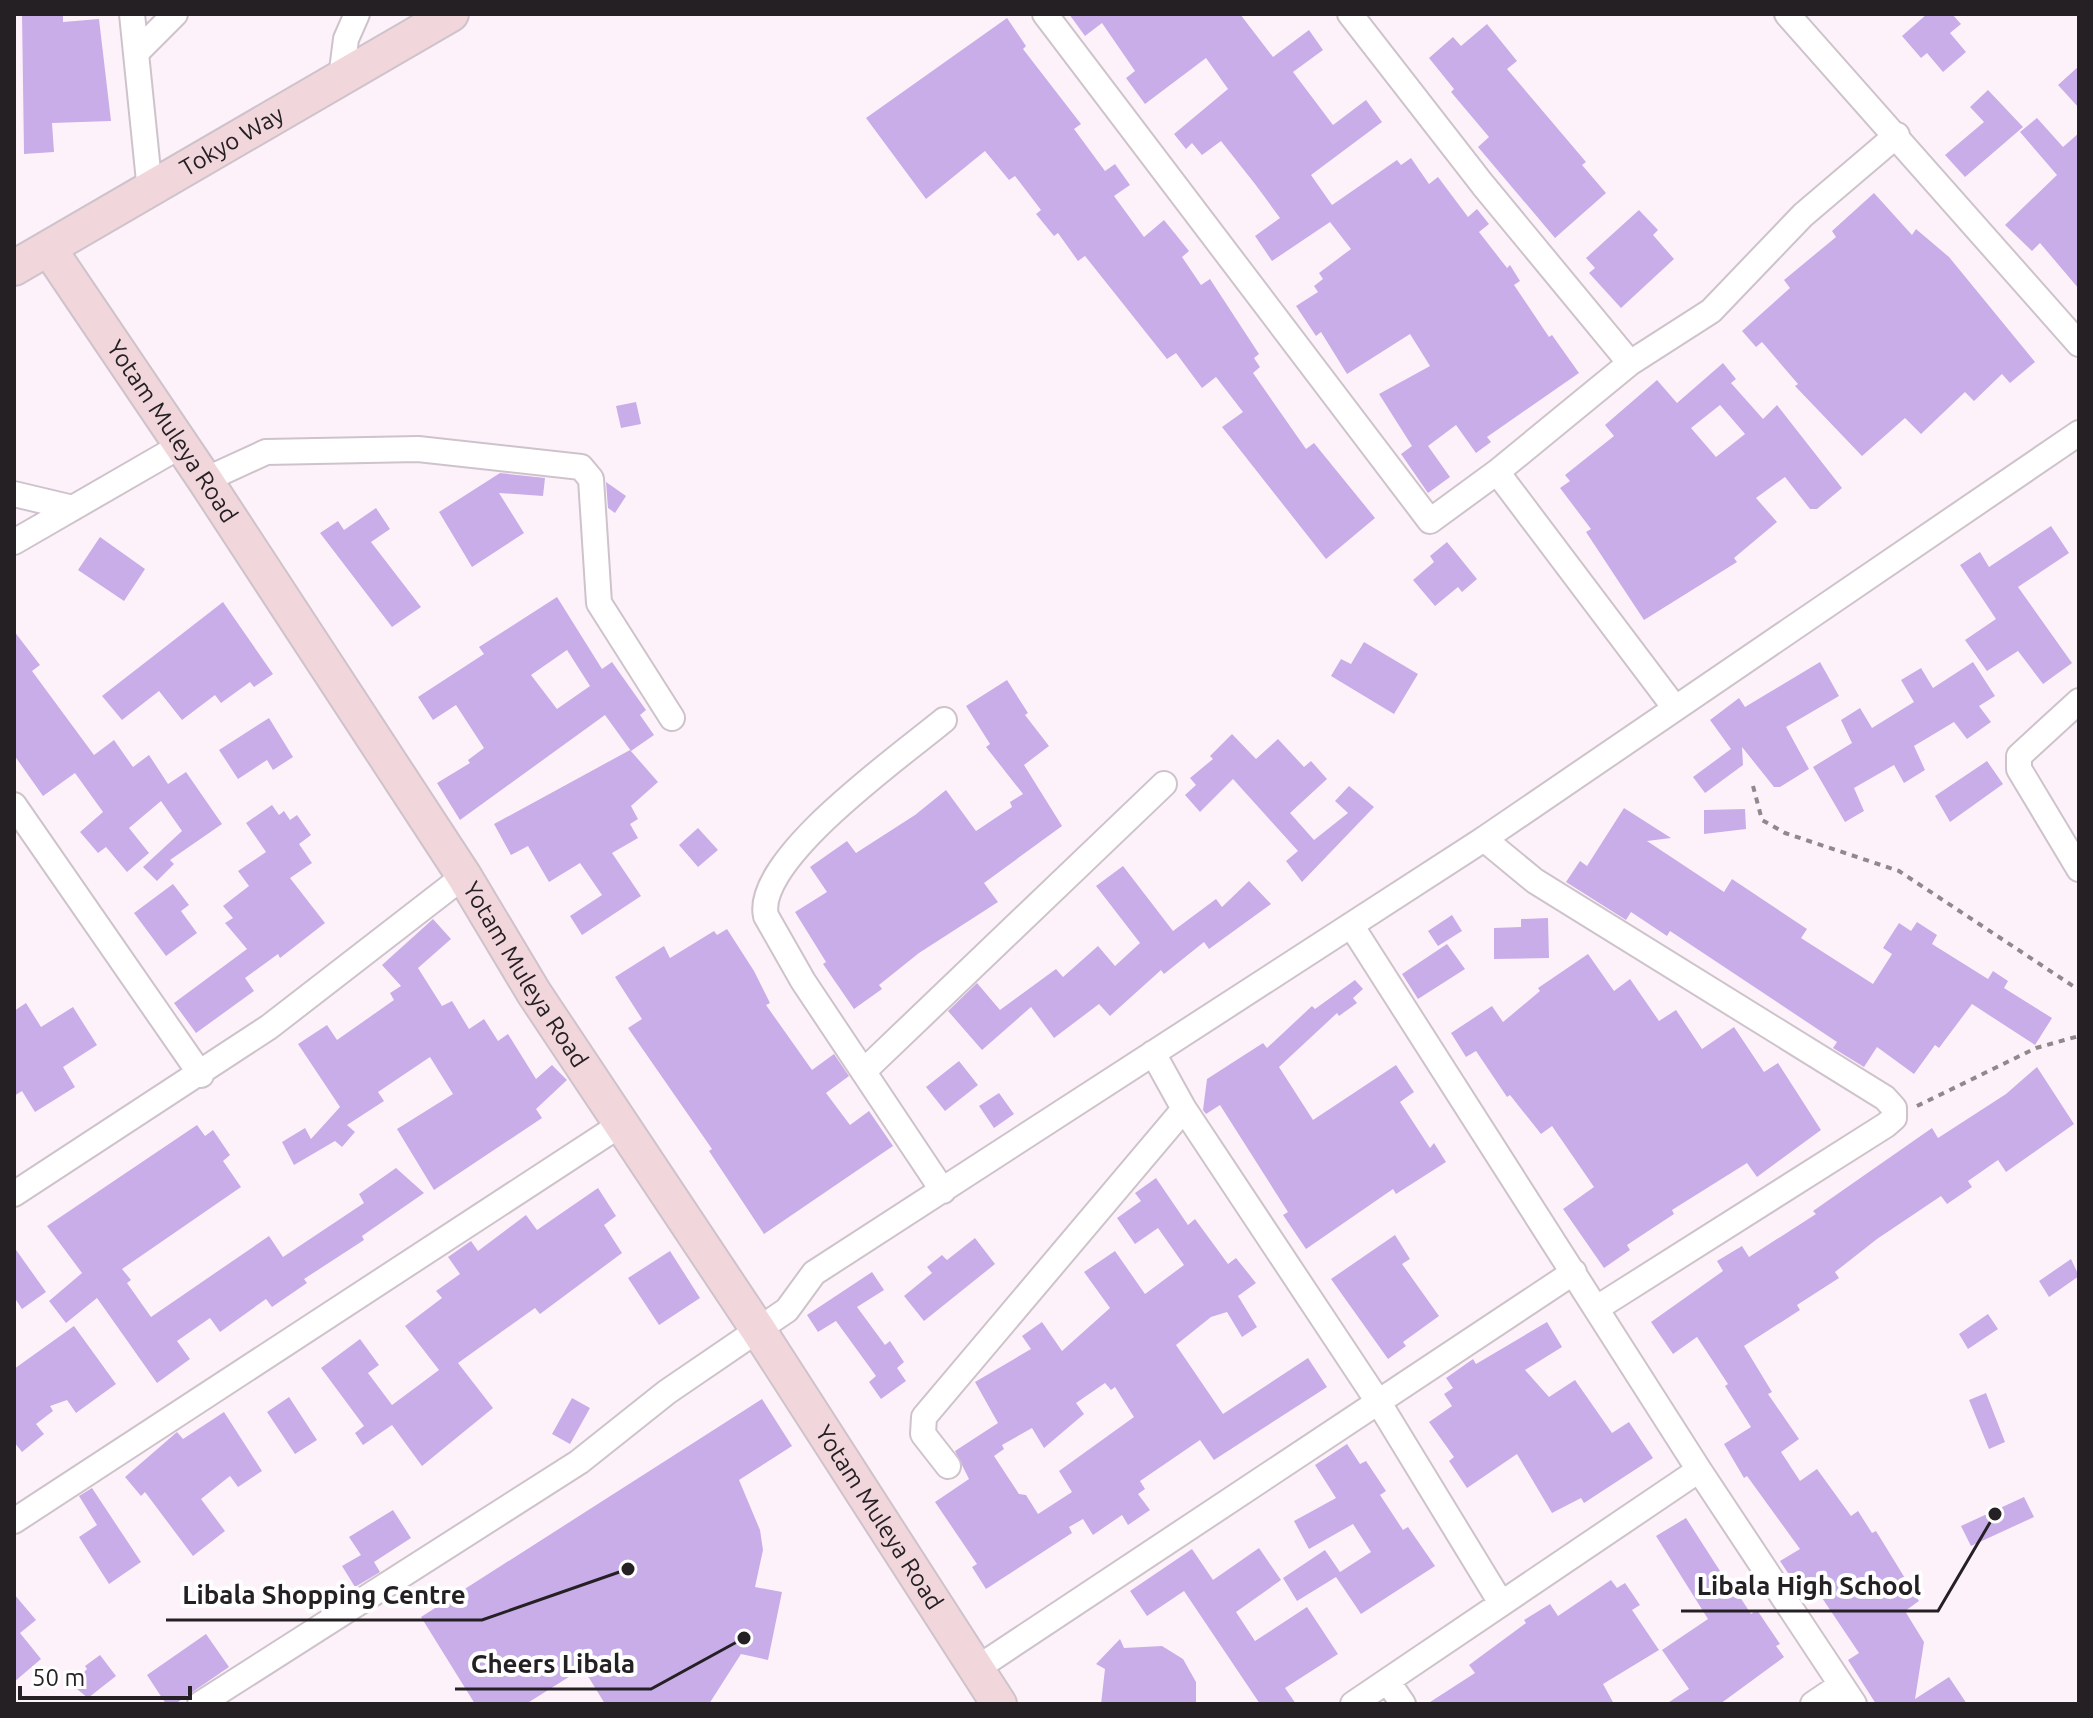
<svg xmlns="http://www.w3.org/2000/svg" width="2093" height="1718" font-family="Ubuntu,sans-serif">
  <rect width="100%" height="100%" fill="#fef2fa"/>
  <path fill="#c9ade8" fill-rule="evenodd" d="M22,14h41v8l36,-3 12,102 -59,2 2,29 -30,2z
    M1069,14h171l33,43 36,-27 14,20 -30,22 40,53 33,-25 16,22 -71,53 21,30 65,-45 4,5 10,-7 18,26 9,-7 30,40 9,-8 12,15 -10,8 28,36 3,-3 10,16 -6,4 35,52 3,-2 27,38 -92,64 4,5 -15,11 -20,-28 -28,21 22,31 -22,16 -27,-39 11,-8 -33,-52 51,-28 -20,-32 -63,40 -26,-42 -5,4 -20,-30 22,-14 -4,-6 9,-7 -4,-6 32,-24 -21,-27 -58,39 -17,-25 25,-18 -25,-34 -34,-43 -19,14 -10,-12 -6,6 -12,-15 54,-45 -22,-31 -61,46 -19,-26 9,-7 -33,-48 -17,13z
    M1927,14h25l9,10 -11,9 16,19 -23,20 -16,-19 -6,5 -19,-22z
    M1007,18l19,28 -3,3 58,75 -7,5 31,42 10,-7 15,21 -16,11 30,41 20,-17 25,31 -7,6 19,28 9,-6 49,75 -5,4 6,9 -7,6 53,76 8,-6 61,75 -49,41 -104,-132 21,-15 -27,-35 -14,11 -26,-35 -9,6 -82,-103 -7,5 -20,-28 -4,3 -18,-22 5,-4 -26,-34 -6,4 -24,-29 -59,48 -60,-81z
    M1487,24l30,37 -10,8 79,93 -4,3 24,28 -51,45 -77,-91 11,-10 -38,-45 3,-3 -25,-31 24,-21 8,9z
    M2079,66v42l-21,-23z
    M1988,90l35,37 -58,50 -20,-22 39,-33 -14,-15z
    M2037,118l26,29 16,-14v156l-39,-46 -8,8 -27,-26 52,-50 -37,-43z
    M1874,193l38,42 4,-6 33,28 86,105 -25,21 -8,-9 -28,27 -9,-9 -44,42 -16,-16 -43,38 -67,-70 3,-2 -36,-42 -6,5 -14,-16 48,-43 -6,-8 52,-43 -4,-6z
    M1639,210l19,20 -5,5 21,24 -53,49 -32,-35 6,-5 -9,-10z
    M1723,363l13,16 -5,4 32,36 14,-14 65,83 -25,21h-7l-25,-32 -29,21 21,24 -43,36 3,4 -93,58 -58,-88 5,-3 -31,-41 10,-7 -5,-6 49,-39 -9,-11 52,-45 20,23zM1720,405l25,29 -29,23 -25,-29z
    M636,402l5,22 -20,4 -5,-22z
    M500,473l45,5 -2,18 -44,-3 25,40 -52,34 -33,-55z
    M606,482l20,14 -11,17 -7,-5z
    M376,508l14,21 -19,13 50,65 -29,20 -72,-94 18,-12 6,9z
    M2051,526l18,27 -51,34 54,76 -29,21 -25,-33 -31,20 -22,-31 31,-21 -36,-54 20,-13 9,15z
    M100,537l45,32 -21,32 -46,-31z
    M1447,542l30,37 -15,13 -4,-5 -23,19 -22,-26 21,-18 -4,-6z
    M557,597l45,72 10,-7 34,48 -6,5 14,20 -23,16 -26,-36 -145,105 -23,-37 33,-20 -2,-3 16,-12 -28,-43 -23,15 -15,-23 66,-43 -5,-7zM567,650l23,36 -33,23 -26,-34z
    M223,602l50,72 -19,13 -4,-5 -29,21 -6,-8 -33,25 -23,-29 -37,29 -20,-24z
    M14,631l26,34 -8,6 62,84 20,-15 19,27 16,-12 19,29 18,-12 36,52 -52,36 4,4 -17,17 -14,-14 39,-36 -21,-30 -32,27 20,25 -22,19 -21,-25 -8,6 -18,-21 23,-20 -28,-39 -32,23 -29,-41z
    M1364,642l54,32 -24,40 -63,-38 10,-17 10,5z
    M1820,662l19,34 -53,31 23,42 -29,18h-6l-32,-40 1,18 -38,28 -12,-16 38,-28 -21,-29 29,-22 6,9z
    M1973,662l22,34 -16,10 12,16 -24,17 -13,-17 -40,24 11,24 -21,13 -10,-18 -40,23 10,23 -19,11 -32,-55 39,-24 -11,-23 19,-12 12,20 42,-26 -13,-22 20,-12 12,20z
    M1007,680l21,33 -3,2 24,31 -25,19 38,61 -78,57 14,19 -79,51 -40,32 3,4 -28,20 -31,-45 3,-2 -31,-50 32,-20 -17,-25 37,-26 9,12 59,-38 31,-25 30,41 36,-24 -2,-5 13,-8 -37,-47 4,-3 -24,-38z
    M269,718l24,39 -20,13 -6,-10 -29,19 -19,-29z
    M1232,734l24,25 22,-20 26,28 7,-6 16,18 -37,34 24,27 34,-27 -13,-12 14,-15 25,21 -72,75 -16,-21 12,-10 -65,-72 -33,33 -15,-17 11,-10 -6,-7 23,-19 -3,-3z
    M630,750l28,32 -27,24 7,13 -8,5 8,14 -26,15 29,43 -59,39 -12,-19 32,-21 -22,-32 -31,19 -21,-36 -17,9 -17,-31z
    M1987,761l16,23 -53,38 -15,-26z
    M272,805l7,10 5,-4 6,9 7,-5 14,20 -12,9 13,19 -22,15 35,45 -45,35 -2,-4 -33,24 9,13 -58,42 -22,-30 73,-54 -22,-26 8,-5 -10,-12 26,-20 -11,-15 28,-19 -20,-29z
    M1624,808l47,30 -24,3 77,51 8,-13 75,50 -6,9 72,46 19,-30 -9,-6 16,-25 12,8 6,-9 20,13 -5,9 56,35 5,-8 15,10 -4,7 48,30 -17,27 -63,-41 -33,44 -4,-3 -21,29 -37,-27 -13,20 -31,-19 4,-6 -167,-111 -3,5 -36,-24 -5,8 -60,-38 14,-21 7,5z
    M1745,809l1,20 -42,5v-24z
    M698,828l20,22 -20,17 -19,-22z
    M1123,866l50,65 43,-32 6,8 27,-26 22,23 -62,45 -5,-7 -40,32 -3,-4 -51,46 -11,-12 -45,34 -23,-31 -49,43 -34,-39 29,-28 23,27 56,-41 7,8 35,-31 17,20 25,-23 -44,-57z
    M173,884l16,21 -8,6 16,22 -31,23 -32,-43z
    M1452,915l10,16 -24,15 -10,-15z
    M1548,918l1,40 -55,1v-31l27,-1v-8z
    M433,919l18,20 -33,29 24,38 10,-5 17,28 15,-10 14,22 10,-7 28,45 16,-14 15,15 -31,29 6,9 -108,72 -37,-61 56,-35 -23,-37 -52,35 6,9 -37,24 8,7 -13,15 -7,-6 -41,24 -12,-23 23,-14 6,11 29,-32 -42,-63 29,-19 10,15 57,-40 -4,-7 11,-7 -19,-21z
    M727,929l27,42 16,32 -4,2 46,65 22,-16 15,22 -23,17 24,32 19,-14 24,35 -129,88 -55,-83 3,-2 -84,-121 14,-9 -27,-42 49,-31 6,12 44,-27 3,4z
    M1447,944l18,25 -47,30 -16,-25z
    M1588,954l26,37 16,-12 29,42 17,-11 26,39 32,-22 30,45 14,-9 43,67 -64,47 -10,-14 -75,47 2,4 -47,31 3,5 -26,18 -41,-59 31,-22 -42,-61 -11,8 -31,-39 -3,2 -31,-46 -10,6 -15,-24 41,-27 11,16 37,-31 -2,-3z
    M1355,980l8,9 -10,9 4,5 -18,13 -2,-3 -58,54 34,53 83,-55 18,27 -14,10 30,46 4,-5 12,19 -50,32 -3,-5 -87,60 -23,-34 5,-3 -68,-107 -14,9 -3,-4 4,-31 56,-36 4,5 45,-42 3,3z
    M26,1003l15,24 32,-20 24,38 -34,22 12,20 -40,25 -13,-21 -8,5v-85z
    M959,1061l19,24 -33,26 -19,-24z
    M2037,1067l37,57 -68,48 -8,-12 -30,21 4,6 -25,17 -6,-8 -64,43 -42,33 4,6 -42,27 3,5 -56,36 28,46 -4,2 31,45 -18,13 19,29 17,-12 34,47 7,-5 14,22 4,-2 43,70 -14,10 19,31 -9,57 34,-22 18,27h-91l-28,-44 11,-7 -47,-70 -8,5 -8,-12 -4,3 -12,-18 20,-12 -53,-73 -3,2 -20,-34 27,-17 -26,-41 3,-2 -31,-47 -24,17 -22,-32 72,-51 -6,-10 25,-15 7,11 67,-43 -3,-3 119,-83 6,10 68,-44z
    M999,1093l15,21 -20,14 -15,-22z
    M197,1125l8,11 8,-6 17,25 -7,6 18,26 -119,82 9,11 -4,3 24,34 118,-81 14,21 81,-54 -5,-9 37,-26 28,25 -62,43 2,4 -60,39 3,4 -35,24 -6,-8 -46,33 -10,-14 -33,23 13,18 -33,24 -60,-85 -31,25 -17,-22 33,-28 -35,-47z
    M1156,1178l32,47 7,-6 33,45 8,-6 20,25 -18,13 19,31 -15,10 -15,-25 -16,5 -35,28 47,69 85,-56 19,29 -113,73 -14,-20 -60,41 5,8 -7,5 12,16 -22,15 -6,-10 -29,20 -10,-16 -14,8 3,6 -86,56 -14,-22 5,-3 -42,-62 34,-23 -14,-28 43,-28 -23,-41 56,-33 -9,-13 20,-14 20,29 48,-43 -26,-36 31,-21 30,43 39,-29 -26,-37 -23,16 -18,-26 24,-17 -6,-8zM1105,1383l6,7 4,-3 19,30 -75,54 13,21 -34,22 -12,-19 -7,-1 -25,-38 10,-7 -2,-4 30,-17 12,20 40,-34 -8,-11z
    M598,1188l18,28 -12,9 18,28 -82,61 -5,-6 -77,55 35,45 -71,58 -30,-41 -29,20 -8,-12 9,-7 -43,-58 39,-29 19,26 -11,8 24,32 47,-35 -34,-44 37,-28 -6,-7 24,-17 -12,-17 23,-16 7,10 48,-36 11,15z
    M1395,1235l15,24 -8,5 37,52 -36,26 3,4 -18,13 -57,-80z
    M975,1238l20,26 -71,57 -20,-25 28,-23 -5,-6 15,-12 5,5z
    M14,1247l32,45 -24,17 -8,-12z
    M670,1251l30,47 -41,27 -31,-47z
    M2071,1259l8,17 -30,21 -10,-16z
    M872,1272l12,18 -27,17 28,38 5,-4 14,21 -7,6 9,13 -25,18 -12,-17 7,-6 -40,-55 -18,11 -11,-17z
    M1988,1314l10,15 -30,20 -9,-15z
    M1547,1322l15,25 -37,23 24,27 26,-17 37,53 17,-11 24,36 -69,45 -3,-5 -29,15 -35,-59 -50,34 -18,-27 5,-4 -25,-35 23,-16 -8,-12 9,-6 -7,-10 27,-19 3,5z
    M74,1326l42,58 -40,29 -9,-13 -17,6 3,5 -17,13 8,10 -22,18 -8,-10v-73z
    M1986,1393l19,49 -16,7 -20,-49z
    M289,1397l28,43 -22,14 -28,-42z
    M572,1398l18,10 -20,36 -18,-10z
    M762,1399l30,47 -53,34 21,50 3,20 -8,37 27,5 -14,68 -27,-6 -32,50h-104l-22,-36 -57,36h-51l-54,-87z
    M224,1412l38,59 -24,16 -8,-11 -29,23 24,32 -32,25 -48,-64 -4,4 -16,-19 52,-45 6,7z
    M1347,1444l13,20 6,-3 20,30 -6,4 23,35 5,-3 27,39 -74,48 -25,-37 -39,24 -14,-23 42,-28 15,22 31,-20 -18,-28 -44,25 -15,-28 42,-23 -21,-33z
    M92,1488l49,74 -32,22 -30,-47 18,-12 -18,-29z
    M2024,1497l10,20 -63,29 -10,-20z
    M393,1510l18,28 -37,24 6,10 -25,15 -13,-21 19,-11 -12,-18z
    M1686,1518l52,81 2,-2 11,17 6,-4 23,34 -4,2 8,11 -64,47h-54l23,-15 -27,-39 46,-31 -52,-83z
    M1259,1548l22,32 -45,32 19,29 52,-34 31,47 -53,34 11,16h-36l-76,-113 -37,25 -17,-25 62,-42 21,31z
    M1611,1580l6,8 8,-5 15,22 -8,5 27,40 -56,34 11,20h-187l48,-31 -6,-8 57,-42 -2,-3 26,-16 8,12z
    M14,1594l22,26 -16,13 21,26 -27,23z
    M206,1634l23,33 -54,37h-9l-19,-29z
    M1120,1639l4,9 38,-2 21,13 13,23v22h-95l4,-35 -9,-5z
    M100,1655l16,21 -28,22 -16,-13 15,-16 -2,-3z"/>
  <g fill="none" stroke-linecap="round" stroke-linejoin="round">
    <g stroke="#cec3cb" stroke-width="28">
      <path id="street" d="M132,14l18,177
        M1045,14l385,507 67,-49 133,-109 81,-52 92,-96 94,-80
        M1350,14l133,171 147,178
        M1787,14l292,330
        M138,51l37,-37
        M341,78l5,-39 11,-25
        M1497,472l178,236
        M205,480l61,-28 152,-3 163,18 10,12 8,124 73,115
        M14,494l59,14
        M14,542l168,-97
        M2079,701l-60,55v13l60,100
        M14,805l187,270
        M1484,839l51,42 350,217 9,10v10l-8,7 -289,183
        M1351,925l348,545 155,234
        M1153,1053l31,56 195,294 122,200
        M864,1071l300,-287
        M943,1191l-140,-210 -37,-65c-13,-56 136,-161 178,-196
        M14,1194l255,-167 195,-151
        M948,1466l-25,-32 1,-17 260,-308
        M14,1521l609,-398
        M976,1669l598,-397
        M1388,1682l15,22
        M200,1704l379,-242 88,-70 120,-82 27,-37 670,-434 595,-406
        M1353,1704l346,-234
        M1813,1704l28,-19"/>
    </g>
    <g stroke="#cec3cb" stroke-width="38">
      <g id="secondary">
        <path id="s1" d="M49,249l156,231 259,396 70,117 223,335 242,376"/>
        <path id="s2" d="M14,268l437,-254"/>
      </g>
    </g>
    <path stroke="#90888d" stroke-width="4" stroke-dasharray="6 6" stroke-linecap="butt" d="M1753,786l9,34 23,13 114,38 180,119
      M1917,1106l119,-58 43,-12"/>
    <use href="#street" stroke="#fff" stroke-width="24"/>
    <use href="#secondary" stroke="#f1d6dc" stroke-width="34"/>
  </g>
  <g text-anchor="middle" stroke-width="8" stroke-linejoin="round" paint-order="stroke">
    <g font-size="24" fill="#242023" stroke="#fff">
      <text dy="8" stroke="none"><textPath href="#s2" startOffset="252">Tokyo Way</textPath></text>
      <text dy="8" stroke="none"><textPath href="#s1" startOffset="220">Yotam Muleya Road</textPath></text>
      <text dy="8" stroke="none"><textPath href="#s1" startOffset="868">Yotam Muleya Road</textPath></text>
      <text dy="8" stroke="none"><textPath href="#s1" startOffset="1516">Yotam Muleya Road</textPath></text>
    </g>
  </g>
  <path fill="none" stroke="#242023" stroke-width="3" d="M1995 1514L1938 1611H1681M628 1569L482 1620H166M744 1638L651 1689H455"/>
  <g fill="#242023" stroke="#fff" stroke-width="3">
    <circle cx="1995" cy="1514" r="8"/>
    <circle cx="628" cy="1569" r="8"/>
    <circle cx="744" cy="1638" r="8"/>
  </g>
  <g font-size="26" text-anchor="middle" font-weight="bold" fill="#242023" stroke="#fff" stroke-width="8" stroke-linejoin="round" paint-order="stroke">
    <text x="1809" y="1595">Libala High School</text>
    <text x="324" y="1604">Libala Shopping Centre</text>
    <text x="553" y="1673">Cheers Libala</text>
  </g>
  <rect width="2093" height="1718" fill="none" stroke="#242023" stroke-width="32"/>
  <path d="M20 1686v12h170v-12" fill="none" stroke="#242023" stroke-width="4"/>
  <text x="32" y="1686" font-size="24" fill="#242023" stroke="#ffffff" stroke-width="6" paint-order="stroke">50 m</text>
</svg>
